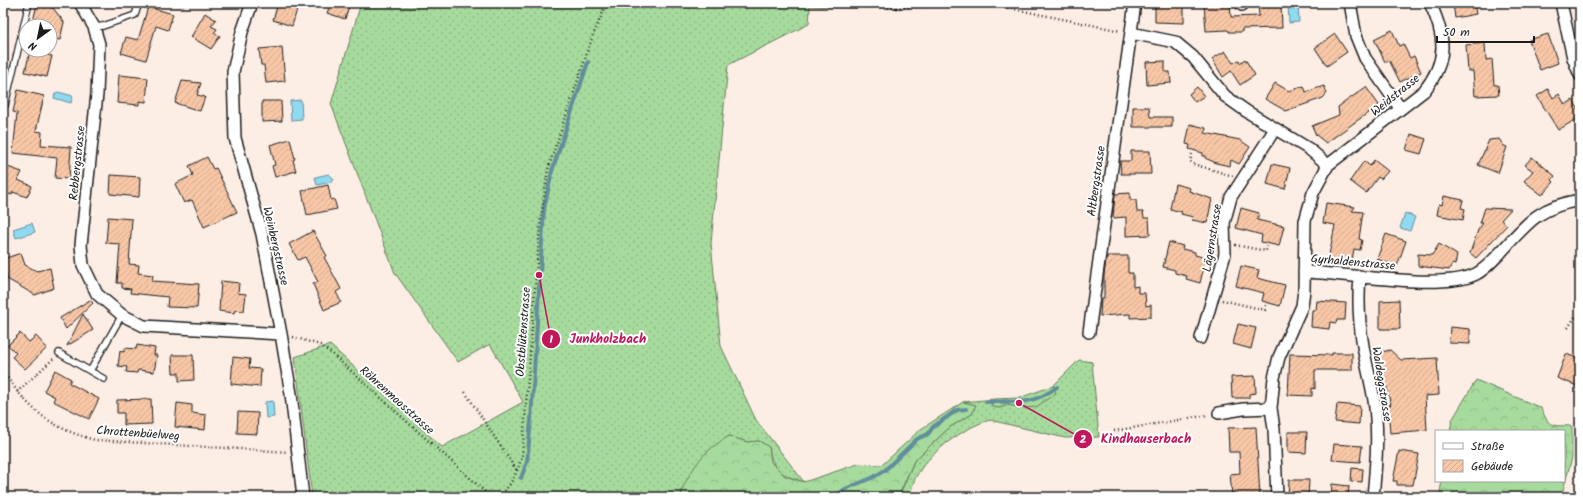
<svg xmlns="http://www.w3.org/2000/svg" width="1583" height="500" font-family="Kalam,sans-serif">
  <defs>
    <pattern id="grass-dots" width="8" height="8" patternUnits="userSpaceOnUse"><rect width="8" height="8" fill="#a7db9d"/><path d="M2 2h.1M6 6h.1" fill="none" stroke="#8fbb87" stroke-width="1.8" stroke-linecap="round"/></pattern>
    <pattern id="forest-crowns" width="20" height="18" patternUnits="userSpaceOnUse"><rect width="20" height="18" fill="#a7db9d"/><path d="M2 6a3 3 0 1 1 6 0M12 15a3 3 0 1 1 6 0" fill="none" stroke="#8fbb87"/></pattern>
    <pattern id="building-hatch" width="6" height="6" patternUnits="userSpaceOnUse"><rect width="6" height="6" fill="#f8c7a7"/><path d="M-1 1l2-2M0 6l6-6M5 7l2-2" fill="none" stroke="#d4aa8f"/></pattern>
  </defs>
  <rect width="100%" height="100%" fill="#fdeee5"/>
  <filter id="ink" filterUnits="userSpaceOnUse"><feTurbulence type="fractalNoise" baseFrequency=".025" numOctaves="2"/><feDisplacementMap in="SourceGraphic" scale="8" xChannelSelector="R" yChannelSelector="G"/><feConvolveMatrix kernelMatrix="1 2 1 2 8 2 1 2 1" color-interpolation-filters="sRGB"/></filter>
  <g filter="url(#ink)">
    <path fill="url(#grass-dots)" stroke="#627c5c" d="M361,3h500v5l-51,-2 -1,18 -81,41 -17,178 10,103 35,74 48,62c-22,-7 -32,-11 -35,-35l-10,-6 -12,1 -18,-6 -48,55 2,6h-371l-17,-140 35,-12 112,102 81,-45 -33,-58 -32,18 -63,-89 -64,-169z
      M1079,360l13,2 7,75 -34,1 -75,-18c-28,7 -81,45 -79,77h-12l15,-36 36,-34 22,-13 3,-9 -12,-3 32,-3 -3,3 7,6 9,-3 17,3 31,-19 -3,-3z"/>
    <path fill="url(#forest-crowns)" stroke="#627c5c" d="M1476,380l65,28c9,21 10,17 31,18v32l-11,39h-122l3,-16h122v-50h-114l2,-11z
      M1053,386l3,7 -20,14 -11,1 -17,-3 -9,3 -7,-1 -1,-5 4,-3 24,-1z
      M963,402l13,3 -4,9 -22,13 -36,34 -16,36h-215l-2,-6c14,-27 21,-39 48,-55l18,6 12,-1 10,6 2,15 14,14 19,6 54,-18 24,1 39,-36z"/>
    <path fill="#90daf1" stroke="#628e9c" d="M1288,3h10l1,19 -10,1z
      M58,92l15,4 -2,7 -17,-5 1,-4z
      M301,100l1,19 -11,1 -1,-19z
      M329,174l5,5 -2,3 -15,3 -2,-8z
      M1405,213l10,4 -5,14 -10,-3z
      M32,223l3,9 -19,6 -3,-9z
      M273,401l1,16 -8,1 -1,-16z"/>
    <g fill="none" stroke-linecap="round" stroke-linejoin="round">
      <path stroke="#628e9c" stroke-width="4" d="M986,402c31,-2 42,6 71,-15
        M521,478l6,-16 4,-42 13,-211 8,-38 36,-109
        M834,497l11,-8 29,-12 11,-7 32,-31 11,-5 5,-7 24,-17 9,-1"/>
    </g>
    <path fill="url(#building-hatch)" stroke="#1c1c1c" d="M278,3h21l-7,23 -19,-6z
      M331,3h19l-5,16 -18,-6z
      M1155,3l29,1v19l-29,-1z
      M1230,3l1,14 28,-1 -1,-13h23l1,25 -40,1v3h-13l-1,-2 -22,1 -2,-27z
      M1453,3h21l2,11 -21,4z
      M37,4l16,4 11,14 -4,18 -10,-2v-12h-18z
      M148,7l25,7 -5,16 -12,-4 -10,34 -25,-7 5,-16 12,3z
      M205,13l11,7 -5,6 6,3 -3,4 6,3 -9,13 -20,-12z
      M1392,30l7,16 4,-2 7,14 4,-2 7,16 -21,10 -11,-22 -4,2 -11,-23z
      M1335,34l12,18 -20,14 -12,-18z
      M1548,34l10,29 -18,7 -11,-30z
      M1485,43l1,17 6,-1 2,26h4l1,10 -24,1 -2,-25h-5l-2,-26z
      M282,47l3,34 -19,2 -2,-18h-3l-2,-16z
      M30,51l22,5 -5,21 -22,-5z
      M1225,51l8,12 6,-3 1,3 5,-4 10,16 -15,10 -9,-14 -8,6 -11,-18z
      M1165,61v11h5l1,11 -24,2 -1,-23z
      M119,75l29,3 -2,24 -7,-1v4l-22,-2z
      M182,81l19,2 -4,12 8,2 -5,14 -25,-8z
      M1275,83l14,8 15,-5 2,6 18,-6 3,7 -4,5 -37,13 -21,-12z
      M1197,87l7,9 -9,6 -6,-8z
      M1366,87l13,18 -53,38 -10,-8 -4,-9 27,-11 -1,-8z
      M1548,89l5,9 6,-4 6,11 8,-5 7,12v5l-22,13 -21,-34z
      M18,90l26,6 -8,35 6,1 -1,13 30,2 -2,32 -14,-1 2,-20 -44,-5 4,-40 -4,-1z
      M262,101h19l1,20 -20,1z
      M1133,107h16l1,10h22v10h-39z
      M1190,124l16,4 -1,5 35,7 10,7 -11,17 -8,-4 -1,6 -14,-3 -11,-5 1,-2h-3v-3l-14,-4 1,-4 -4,-1z
      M1411,134l15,5 -5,15 -15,-4z
      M290,139l5,20 -2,1 3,11 -21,6 -3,-11 3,-1 -5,-20z
      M1499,139l5,7 3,1 -9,26 -20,-8 11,-25z
      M1131,151h19l1,23h-30l-1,-13h11z
      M207,157l6,12 3,-1 21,44 -33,15 -12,-27 -8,3 -9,-19 18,-9 -4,-9z
      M1532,157l23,19 -3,4 2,2 -12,13 -18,-14 9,-10 -8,-6z
      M1374,160l14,11 -7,8 -3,-2 -12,16 -16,-12 14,-20 6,5z
      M1272,164l18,4 -5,21 -18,-5z
      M5,166l17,6 -4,8 14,6 -5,11 -14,-5 -1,3 -9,-3v-21z
      M111,175l29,2 -1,20 -29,-3z
      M1175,184l15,4 -1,3 23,8 -5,24 -15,-3 1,-3 -12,-3 1,-2 -12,-3z
      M328,185l3,15 3,-1 3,10 -30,6 -5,-24z
      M1130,193v7h6l1,12h6l1,6h5l1,17 -24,1v-19l-13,1 2,-24z
      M1444,196l19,4 -2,8 4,1 -2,11 -26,-5 2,-11 3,1z
      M1326,203l29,4 -3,4 11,1 -4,27 3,1 -2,10 -6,-1 -3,16 -23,-5 7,-35 -12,-2z
      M1241,208l18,5 -2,7 27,6 -5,20 -18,-4 1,-7 -26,-7z
      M1485,208l26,1 -10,11 6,5 -31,33 -6,-5 8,-23 5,-7h-3z
      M108,217l24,2 -3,45 10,1 -1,8 15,2 -1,6 47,3 -2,24 -30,-1 1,-10 -38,-4 1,-4 -9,-1v-5h-5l3,-39 -14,-1z
      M313,231l14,25 -3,1 17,32 -5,3 5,10 -17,8 -11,-26 5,-2 -13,-25 -7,3 -9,-16z
      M1386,234l20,7 -9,25 -20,-7z
      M1169,242l14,4 -1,3 13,3v3l11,3 -6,25 -14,-4 1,-3 -12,-3v-3l-12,-3z
      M1439,244l18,11 -2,10 -3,-1 -3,6 -31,-4v-12l14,1z
      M21,253l4,12 12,6 13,-3 4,20 -19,7 -28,-16 -4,-20z
      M1107,256h21v17h5v14l5,-1v7h7l1,13 5,-1v12l-21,1v-4l-30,2 1,-18h3v-24z
      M1241,266l18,4 -2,8 28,7 -5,21 -18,-5 2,-8 -28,-7z
      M221,281l18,2 -1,10 8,1 -2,17 -9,-1 -1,3 -15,-2z
      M90,300l3,3 -27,26 -6,-11z
      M1399,300l1,29h-20v-28z
      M1317,301l29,2 -1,17h-8l-1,3 -6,-1 -1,7 -18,-2 1,-17h4z
      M83,314l10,16 -26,16z
      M1238,324l18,4 -5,21 -18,-5z
      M1450,327l20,2v15l-21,-1z
      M20,333l9,9 7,-6 11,12 -22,21 -13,-12 4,-4 -8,-8z
      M137,345l18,3 -1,7h3l-3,17 -16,-2 -1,3 -11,-1 1,-5 -9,-1 2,-15 4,1 1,-4 11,1z
      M1390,350l11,10 36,-2 2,37 -14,1 2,34 -37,3 -2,-28h3l-13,-52z
      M1332,353h20v17h-37v19l-3,-1v8l-24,-1 2,-41 42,1z
      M1566,354l14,5v28l-23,-9z
      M172,355h21l1,25 -15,1v-8h-6z
      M233,357l17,2 -1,9 12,1 -1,18 -29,-3z
      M55,370l16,9 -2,4 30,16 -10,20 -36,-18 2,-4 -11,-6z
      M1255,376l1,17 -7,1v4h-17l-1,-21z
      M151,399l1,25 -28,1v-12h-7v-13z
      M177,403l15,2v8l14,2 -1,15 -30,-3z
      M1337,404l23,2 -1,18 -24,-2z
      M238,412l20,1 -1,21 -20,-1z
      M1256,427l4,70 -28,-2 -2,-21 10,-1 -1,-21h-10l-1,-24z
      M1288,432h19l-1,21 -18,-1z
      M1334,444l28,2 -2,16 -28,-2z
      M1399,451l20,3 -6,31h-16v-4h-4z
      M1352,468l11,1 -1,13 -11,-1z
      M1289,480h20l-1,17h-20z
      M1332,484l17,2 -1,11h-17z"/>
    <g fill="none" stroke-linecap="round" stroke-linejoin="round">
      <g stroke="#1c1c1c" stroke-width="8">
        <path id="lane" d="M94,27l9,-1 32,-11 4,-12
          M5,105l24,-102
          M59,353l31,18 32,-56
          M90,371l14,8"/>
      </g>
      <g stroke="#1c1c1c" stroke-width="14">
        <path id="street" d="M80,3l14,24 5,17 -2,50 -16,151 2,20 14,29 25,21 22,11 137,8
          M252,3l-10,29 -9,40 2,66 27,96 19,100 10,60 12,103
          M1241,3l1,2
          M1350,3l6,33 9,22 35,50
          M1561,3l12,55 7,17
          M1131,33l44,9 18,15 32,39 21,15 63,38 19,16
          M1304,272c42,1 138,19 172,2 10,-5 18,-15 25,-22 27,-30 38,-45 79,-52
          M1360,276c-2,23 -1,47 3,70 3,18 8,36 11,54 5,32 2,65 -1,97
          M1089,332l46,-329
          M1201,338l24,-84 -1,-31 7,-26 44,-68
          M1219,413l24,-4 28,-1
          M1277,497l-3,-68 -3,-21 3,-30 5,-21 23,-51 2,-16 1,-69 8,-28 15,-28 96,-74c24,-30 22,-54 6,-88"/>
      </g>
      <path stroke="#1c1c1c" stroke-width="2.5" stroke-dasharray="1 3" stroke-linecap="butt" d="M816,3l80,5 65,-4 33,1 127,26
        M896,8v-5
        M1192,154l-2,7 3,3 40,12
        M1235,245l31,6 1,-5
        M1222,300l43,10 1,-5
        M1568,328l7,-11h5
        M293,337l27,8 11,8 160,144
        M3,371c25,38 47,57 92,69l193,12
        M17,392l36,-33
        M465,392l52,79
        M1114,431l94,-16
        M499,497c12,-12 18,-24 23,-40l18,-233 8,-55 45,-134 14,-32"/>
      <use href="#lane" stroke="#fff" stroke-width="5.5"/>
      <use href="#street" stroke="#fff" stroke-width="11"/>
    </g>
  </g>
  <g text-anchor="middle" stroke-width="4" stroke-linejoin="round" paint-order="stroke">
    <g font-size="12" fill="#1c1c1c" stroke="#fff">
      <text transform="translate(1395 95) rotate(-39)" y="4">Weidstrasse</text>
      <text transform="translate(77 163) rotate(-84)" y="4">Rebbergstrasse</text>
      <text transform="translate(1096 181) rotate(-82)" y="4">Altbergstrasse</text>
      <text transform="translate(1212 238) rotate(-81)" y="4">Lägernstrasse</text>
      <text transform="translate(276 246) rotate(77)" y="4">Weinbergstrasse</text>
      <text transform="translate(1353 262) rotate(5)" y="4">Gyrhaldenstrasse</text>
      <text transform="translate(523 332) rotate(-86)" y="4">Obstblütenstrasse</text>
      <text transform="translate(1382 384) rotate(81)" y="4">Waldeggstrasse</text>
      <text transform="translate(397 400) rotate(42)" y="4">Röhrenmoosstrasse</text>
      <text transform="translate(138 433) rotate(4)" y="4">Chrottenbüelweg</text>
    </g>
  </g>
  <path fill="none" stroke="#c2185b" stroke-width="1.5" d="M539 275L551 339M1019 403L1083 439"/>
  <g fill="#c2185b" stroke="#fff" stroke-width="1.5">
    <circle cx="539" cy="275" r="4"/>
    <circle cx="1019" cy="403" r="4"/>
    <circle cx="551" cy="339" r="10"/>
    <circle cx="1083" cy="439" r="10"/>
  </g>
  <g font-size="12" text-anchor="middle" font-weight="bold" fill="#fff">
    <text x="551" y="343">1</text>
    <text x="1083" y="443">2</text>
  </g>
  <g font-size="13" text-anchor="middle" font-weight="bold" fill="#c2185b" stroke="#fff" stroke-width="4" stroke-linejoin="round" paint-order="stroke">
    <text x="608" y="343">Junkholzbach</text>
    <text x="1146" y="443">Kindhauserbach</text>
  </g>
  <rect width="1583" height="500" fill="none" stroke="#fff" stroke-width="16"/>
  <rect x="8" y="8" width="1567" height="484" fill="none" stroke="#1c1c1c" stroke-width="1.5" filter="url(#ink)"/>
  <rect x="1435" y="430" width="130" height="52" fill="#ffffff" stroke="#a4a4a4"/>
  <rect x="1443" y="443" width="20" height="6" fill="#ffffff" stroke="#a4a4a4"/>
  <text x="1471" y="450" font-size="12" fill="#1c1c1c">Straße</text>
  <rect x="1443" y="460" width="20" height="12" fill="url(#building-hatch)" stroke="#a4a4a4"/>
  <text x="1471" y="470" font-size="12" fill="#1c1c1c">Gebäude</text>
  <g transform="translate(38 38) rotate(213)"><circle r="19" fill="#ffffff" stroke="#a4a4a4"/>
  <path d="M0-3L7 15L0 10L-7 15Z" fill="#1c1c1c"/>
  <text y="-6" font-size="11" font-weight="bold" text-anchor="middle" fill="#1c1c1c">N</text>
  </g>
  <path d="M1437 36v6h97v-6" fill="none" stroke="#1c1c1c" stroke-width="2"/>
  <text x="1443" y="36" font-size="12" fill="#1c1c1c" stroke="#ffffff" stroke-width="3" paint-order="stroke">50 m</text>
</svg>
